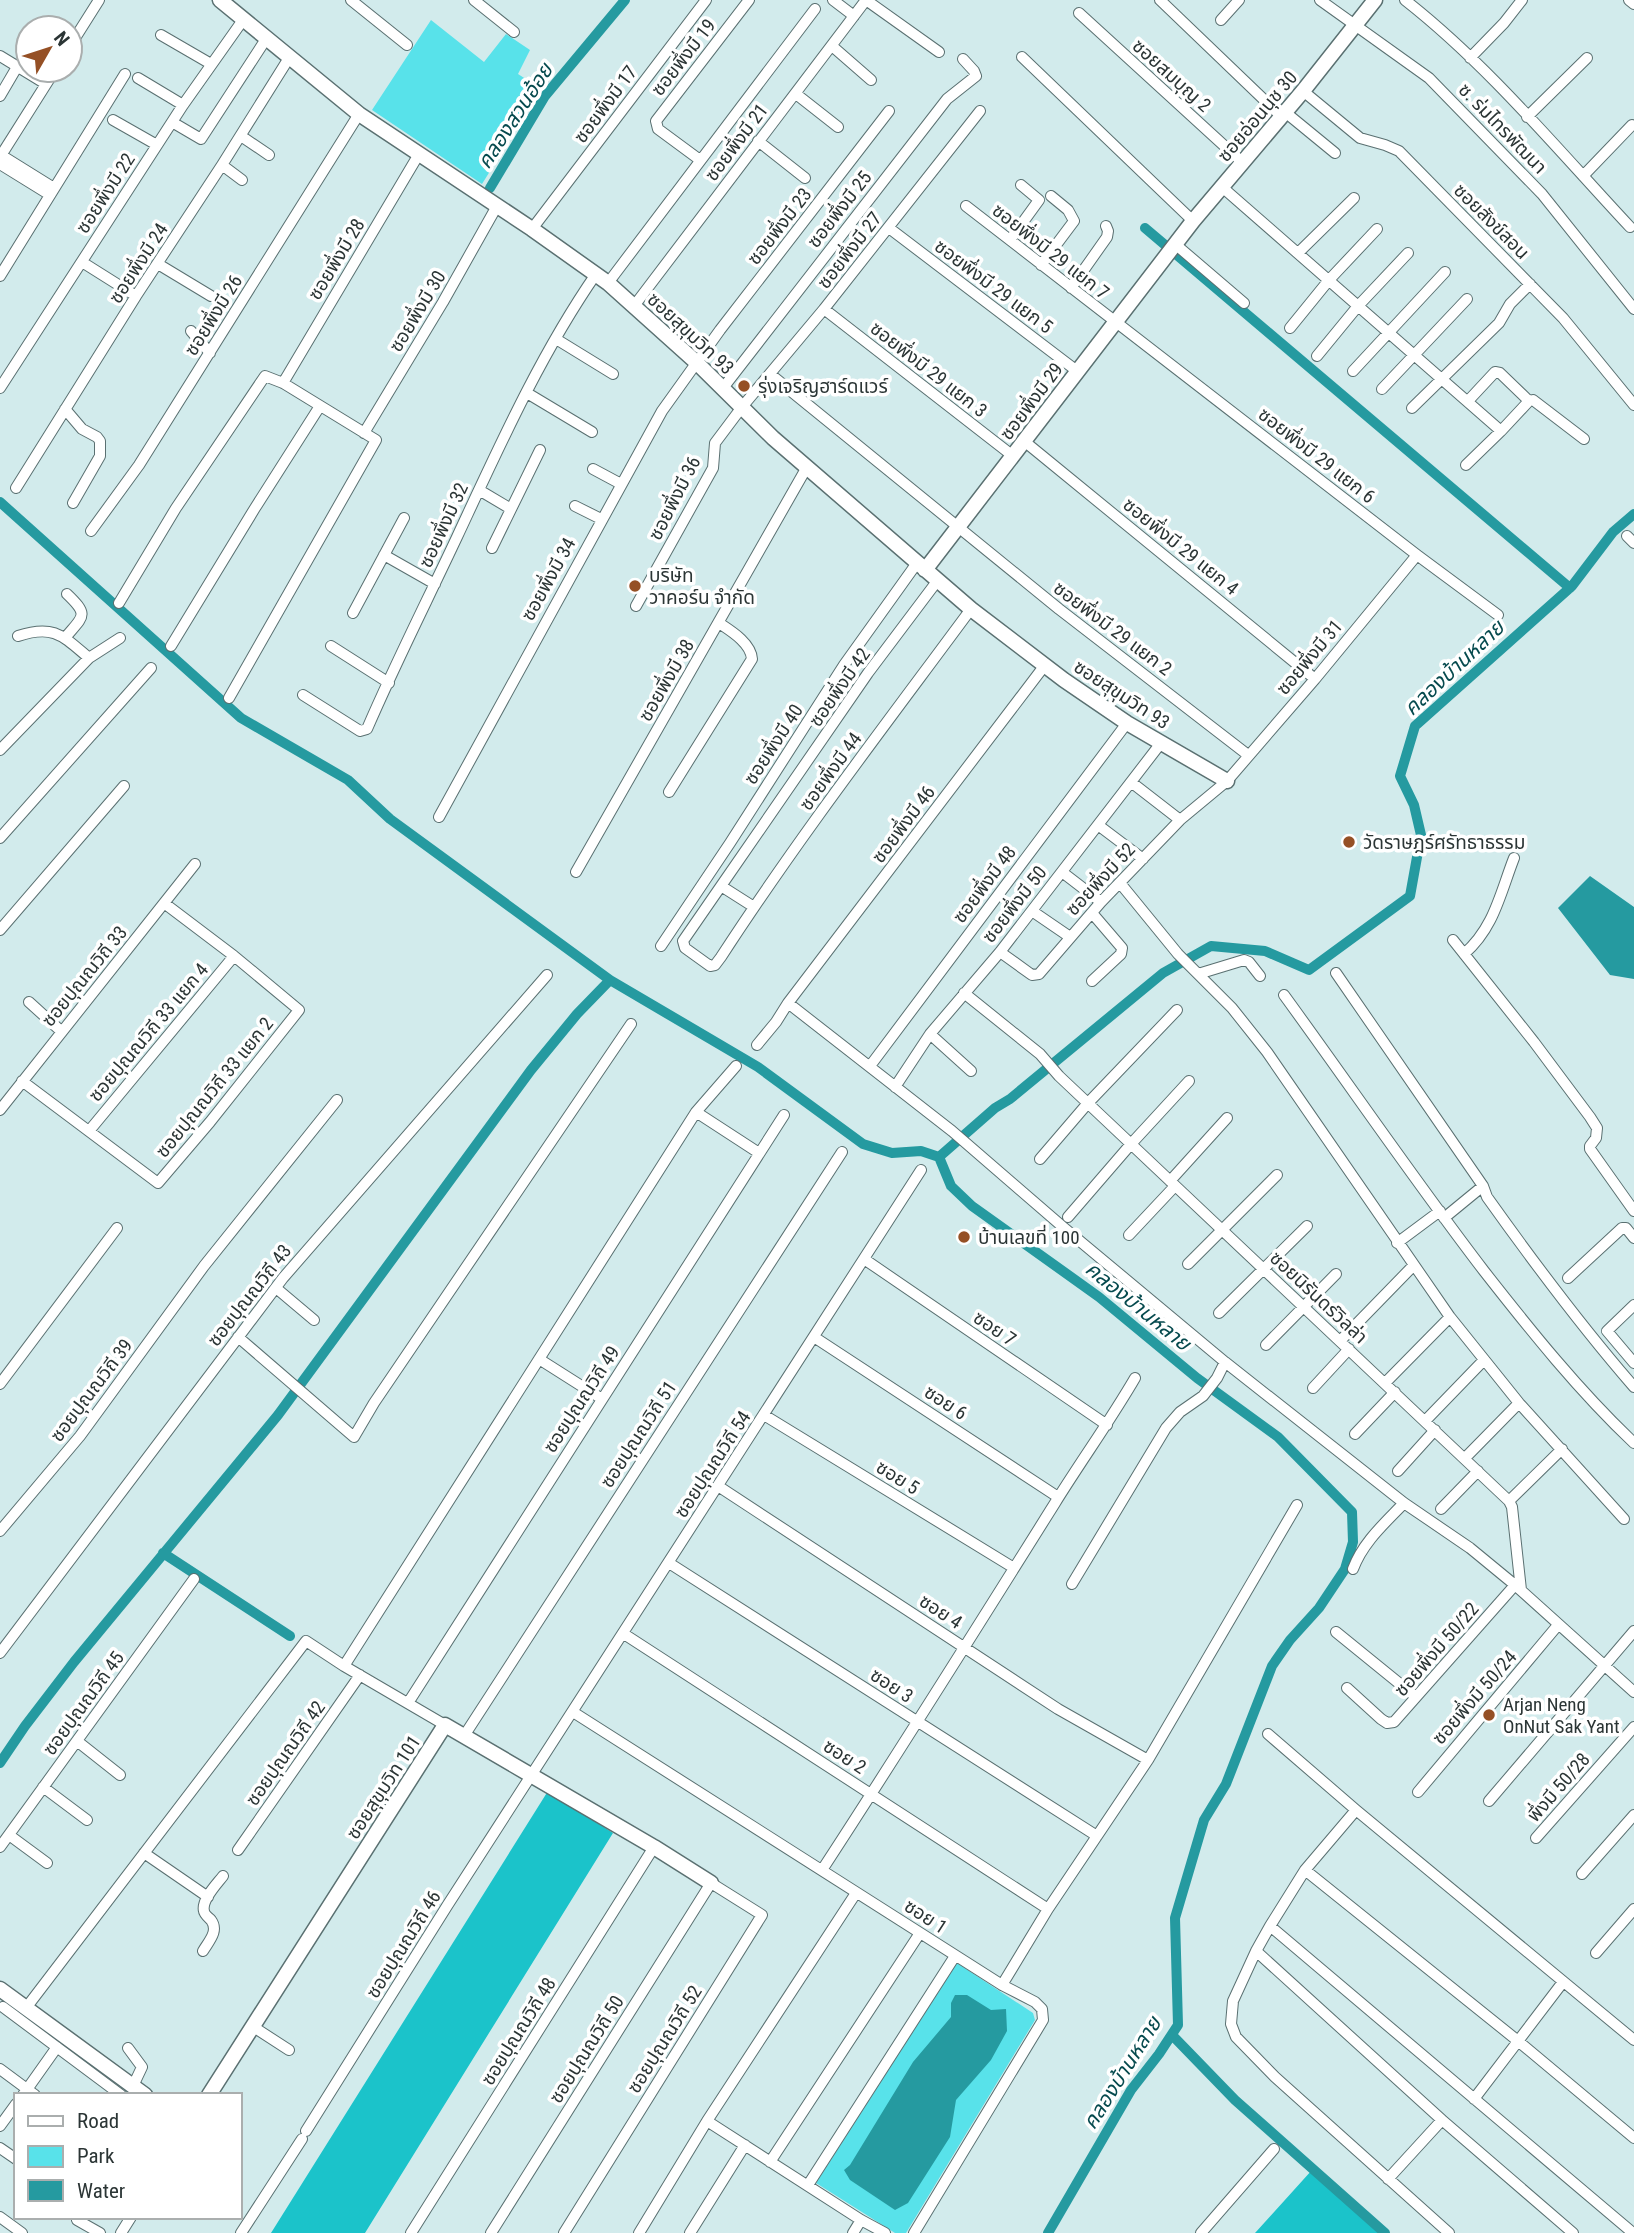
<svg xmlns="http://www.w3.org/2000/svg" width="1634" height="2233" font-family="'Roboto Condensed','Noto Sans Thai',sans-serif">
  <rect width="100%" height="100%" fill="#d2ebec"/>
  <path fill="#58e2ea" d="M431,20l53,42 22,-28 24,16 -12,24 23,15 -59,95 -110,-74z
    M957,1963l76,50 2,7 -129,213h-11l-79,-50z"/>
  <path fill="#1bc3ca" d="M548,1791l65,42 -248,400h-94z
    M1312,2170l69,63h-126z"/>
  <path fill="#259aa0" d="M1590,876l44,31v72l-24,-4 -52,-67z
    M955,1995h12l24,15 15,-1 1,22 -16,29 -35,40 -6,37 -42,66 -13,7 -45,-30 -6,-10 6,-5 63,-103 38,-45v-14z"/>
  <g fill="none" stroke-linecap="round" stroke-linejoin="round">
    <path stroke="#259aa0" stroke-width="10" d="M490,188l55,-92 80,-96
      M1145,228l425,360
      M0,502l241,216 107,62 42,39 220,161 148,87 105,77 29,9 29,-2 18,6
      M163,1553l127,83
      M0,1763l25,-37 49,-64 204,-247 253,-345 46,-56 33,-34
      M1172,2035l63,65 150,133
      M1048,2233l83,-143 28,-36 19,-29 -3,-107 29,-98 22,-36 46,-118 18,-26 29,-32 26,-39 8,-27 -1,-30 -74,-75 -81,-59 -98,-81 -127,-91 -21,-20 -12,-29 56,-49 15,-9 153,-126 48,-27 54,5 44,19 101,-74 11,-61 -7,-30 -14,-29 15,-50 157,-140 41,-54 21,-18"/>
    <g stroke="#5a7071" stroke-width="12">
      <path id="street" d="M351,0l56,45
        M474,0l40,32
        M833,0l21,16
        M1160,0l121,116
        M1320,0l109,78 113,116 92,115
        M1405,0c83,65 153,150 225,227
        M1629,0l5,4
        M1079,13l163,149
        M1221,20l18,-20
        M161,35l50,29
        M70,46l29,-46
        M832,46l39,34
        M0,56l46,28
        M1022,57l171,164
        M1470,58l34,-35 18,-23
        M138,78l45,27
        M1303,91l57,47 25,7 14,6 164,167 71,87
        M796,94l42,33
        M0,96l17,-29
        M1285,112l50,41
        M1527,117l60,-59
        M113,120l44,25
        M172,122l29,17 65,-100
        M241,136l28,19
        M758,141l47,37
        M1,155l53,33
        M0,157l55,-87
        M700,160l-42,-31 -2,-8 93,-121
        M0,164l50,31
        M222,165l20,15
        M1583,176l49,-51
        M1222,187l279,244 28,-30 4,-1 51,39
        M966,206l451,349 81,60
        M889,228l188,143
        M532,229l174,-229
        M1010,240l29,-40 -18,-15
        M1175,244l69,59
        M1298,253l56,-55
        M82,262l54,34
        M158,264l53,32
        M1041,265l33,-44 -6,-11 -17,-14
        M0,276l125,-202
        M608,283l207,-274
        M1071,288l36,-51 1,-6 -2,-5
        M634,306l232,-306 73,52
        M824,309l189,147
        M1290,328l39,-48 48,-51
        M191,331l19,22
        M556,339l57,35
        M1317,356l41,-50 50,-53
        M1353,371l92,-99
        M770,374l289,235 189,146
        M283,383l136,-229
        M0,388l183,-283 60,-85
        M723,388l224,-289 29,-23 -2,-5 -11,-12
        M1382,389l85,-90
        M527,393l65,39
        M1468,401l27,-29 5,1 29,28
        M1412,408l87,-85 11,-19 20,-20
        M65,409l17,20 15,8 3,4v15l-27,47
        M364,433l79,-131 54,-96
        M1024,441l291,238
        M1466,465l35,-34
        M593,469l28,15
        M16,488l120,-192 86,-131 67,-107
        M479,490l32,19
        M575,506l26,13
        M91,531l48,-66 220,-351
        M1627,536l7,7
        M492,548l48,-98
        M384,555l51,29
        M119,603l57,-95 89,-132 18,7 93,57 -147,258
        M636,606l77,-138 2,-25 27,-36 82,-98 156,-198
        M353,613l51,-95
        M18,636c36,-12 45,0 71,22
        M65,638c18,-22 25,-22 2,-44
        M171,646l84,-138 65,-102
        M331,646l58,37
        M303,695l57,36 7,-2c28,-65 60,-128 90,-192 42,-90 83,-182 139,-263
        M0,750l89,-92 31,-20
        M1131,782l49,38
        M669,792l83,-133c-1,-16 -21,-28 -33,-36
        M439,817l223,-406 58,-81 169,-219
        M1098,825l45,34
        M0,838l151,-170
        M576,872l231,-405
        M1062,872l39,30
        M1120,883l58,71 54,54 35,44 183,265 69,86 105,116
        M721,886l-38,55 2,7 25,18 5,-1 6,-8c78,-120 165,-233 250,-348
        M754,907l-33,-21 147,-213 70,-93
        M1032,911l38,26
        M1092,913l30,35 -1,6 -29,27
        M0,930l124,-144
        M1453,940l81,102 56,75 7,11 -1,10 -6,8v3l44,62
        M661,946l69,-103 114,-178 73,-102
        M1000,952l32,23 7,-1 62,-72 79,-82 47,-39 88,-102 102,-124
        M1464,954c30,-26 36,-60 50,-96
        M1336,973l147,213 4,11c47,66 94,129 147,190
        M1198,974l46,-14 5,2 11,14
        M964,993l76,61 19,22 450,425 3,6 9,83
        M1284,995c67,92 131,186 200,276 47,60 95,120 150,172
        M29,1002l33,30
        M788,1003l164,128 111,96 162,135 179,141 66,45 45,37 119,107
        M930,1034l41,37
        M757,1045l19,-23 12,-19 257,-338
        M870,1066l257,-343
        M22,1081l136,102 52,-61 89,-112 -65,-54 -70,-53
        M895,1087l35,-53 70,-82 161,-209
        M0,1110l195,-246
        M696,1112l63,41
        M89,1131l145,-175
        M1040,1159l48,-56 89,-93
        M1170,1181l57,-63
        M1068,1217l63,-73 58,-63
        M1444,1218l39,-32
        M1129,1235l46,-49
        M1397,1243l43,-32
        M864,1259l243,166
        M1188,1264l89,-89
        M1568,1278l54,-50h4l8,10
        M276,1288l38,32
        M1634,1305l-27,26 27,32
        M1219,1313l88,-87
        M238,1337l116,100 20,-34 257,-379
        M814,1337l244,160
        M1340,1341l73,-75
        M1266,1345l70,-71
        M539,1359l63,40
        M1385,1383l65,-66
        M0,1384l117,-156
        M1313,1388l36,-39
        M764,1415l250,153
        M1425,1421l59,-61
        M1355,1434l40,-42
        M1465,1458l54,-55
        M1398,1471l37,-41
        M718,1486l340,223 90,51
        M1509,1501l53,-52
        M1441,1509l37,-38
        M0,1531l80,-95 124,-170 133,-166
        M669,1563l428,273
        M1353,1569c10,-27 32,-46 51,-66
        M1072,1584l94,-156 14,-16 23,-16 14,-18 8,-16
        M1336,1632l80,65
        M624,1634l424,275
        M0,1653l283,-375 264,-303
        M344,1666l352,-554 40,-46
        M1347,1688l34,31 6,4 7,-1 121,-137
        M408,1703l376,-588
        M573,1712l429,273 33,17 7,7 1,11 -129,213
        M1268,1734l88,76 278,230
        M464,1736l378,-584
        M77,1741l43,34
        M43,1787l44,33
        M1418,1792l140,-167
        M1489,1801l145,-170
        M1356,1810l-51,60 -35,56 -14,25 -23,50 -2,23 5,13 39,40 174,156
        M9,1835l38,28
        M1536,1838l98,-111
        M0,1847l194,-268
        M238,1850l122,-175
        M144,1853l64,44
        M822,1870c79,-121 156,-244 233,-367 26,-42 55,-82 80,-125
        M1305,1870l213,171 116,97
        M1582,1874l52,-59
        M1270,1926l363,307
        M203,1951c6,-10 16,-20 8,-31 -2,-2 -7,-6 -7,-9 -3,-11 13,-27 19,-35
        M1256,1951l186,169 131,113
        M1596,1953l38,-44
        M1002,1985l46,-76 100,-149 149,-255
        M3,2007l118,88
        M26,2008l280,-367 38,25 101,59
        M252,2026l37,24
        M128,2048l14,19 -9,19
        M0,2069l35,26
        M23,2095l34,-48
        M1474,2099l89,-117
        M707,2121l154,99 24,13
        M0,2126l16,-22
        M306,2131l141,-225 474,-736
        M0,2148l16,11
        M770,2162l150,-229
        M1388,2179l54,-59
        M808,2185l147,-229
        M0,2217l22,16
        M77,2220l23,13
        M121,2233l10,-16
        M241,2233l61,-94
        M411,2233l243,-386
        M491,2233l220,-350 51,32 -198,318
        M639,2233l68,-112 149,-228
        M690,2233l55,-88
        M853,2233l8,-13
        M1201,2233l73,-84"/>
    </g>
    <g stroke="#5a7071" stroke-width="17">
      <path id="secondary" d="M220,0l139,114 173,115 76,54 88,79 77,76 198,171 93,71 63,43 100,58
        M925,570l268,-349 110,-130 72,-91
        M0,1989l145,106
        M209,2095l236,-370 209,122 57,36"/>
    </g>
    <use href="#street" stroke="#fff" stroke-width="10"/>
    <use href="#secondary" stroke="#fff" stroke-width="14"/>
  </g>
  <g fill="#955025" stroke="#fff" stroke-width="2.5">
    <circle cx="744" cy="386" r="7"/>
    <circle cx="635" cy="586" r="7"/>
    <circle cx="1349" cy="842" r="7"/>
    <circle cx="964" cy="1237" r="7"/>
    <circle cx="1489" cy="1715" r="7"/>
  </g>
  <g text-anchor="middle" stroke-width="7" stroke-linejoin="round" paint-order="stroke">
    <g font-size="19" fill="#2b3535" stroke="#fff">
      <text transform="translate(683 57) rotate(-52)" y="7">ซอยพึ่งมี 19</text>
      <text transform="translate(1172 75) rotate(42)" y="7">ซอยสมบุญ 2</text>
      <text transform="translate(605 104) rotate(-53)" y="7">ซอยพึ่งมี 17</text>
      <text transform="translate(1257 116) rotate(-50)" y="7">ซอยอ่อนนุช 30</text>
      <text transform="translate(1503 128) rotate(46)" y="7">ซ. ร่มไทรพัฒนา</text>
      <text transform="translate(736 142) rotate(-53)" y="7">ซอยพึ่งมี 21</text>
      <text transform="translate(105 193) rotate(-57)" y="7">ซอยพึ่งมี 22</text>
      <text transform="translate(839 209) rotate(-52)" y="7">ซอยพึ่งมี 25</text>
      <text transform="translate(1492 221) rotate(45)" y="7">ซอยสังข์สอน</text>
      <text transform="translate(779 226) rotate(-52)" y="7">ซอยพึ่งมี 23</text>
      <text transform="translate(849 250) rotate(-52)" y="7">ซอยพึ่งมี 27</text>
      <text transform="translate(1051 251) rotate(38)" y="7">ซอยพึ่งมี 29 แยก 7</text>
      <text transform="translate(336 259) rotate(-59)" y="7">ซอยพึ่งมี 28</text>
      <text transform="translate(138 263) rotate(-57)" y="7">ซอยพึ่งมี 24</text>
      <text transform="translate(994 286) rotate(37)" y="7">ซอยพึ่งมี 29 แยก 5</text>
      <text transform="translate(417 311) rotate(-59)" y="7">ซอยพึ่งมี 30</text>
      <text transform="translate(213 315) rotate(-58)" y="7">ซอยพึ่งมี 26</text>
      <text transform="translate(691 333) rotate(43)" y="7">ซอยสุขุมวิท 93</text>
      <text transform="translate(929 369) rotate(38)" y="7">ซอยพึ่งมี 29 แยก 3</text>
      <text transform="translate(1031 401) rotate(-53)" y="7">ซอยพึ่งมี 29</text>
      <text transform="translate(1317 455) rotate(38)" y="7">ซอยพึ่งมี 29 แยก 6</text>
      <text transform="translate(674 498) rotate(-63)" y="7">ซอยพึ่งมี 36</text>
      <text transform="translate(443 525) rotate(-65)" y="7">ซอยพึ่งมี 32</text>
      <text transform="translate(1181 546) rotate(39)" y="7">ซอยพึ่งมี 29 แยก 4</text>
      <text transform="translate(548 579) rotate(-61)" y="7">ซอยพึ่งมี 34</text>
      <text transform="translate(1113 628) rotate(37)" y="7">ซอยพึ่งมี 29 แยก 2</text>
      <text transform="translate(1309 657) rotate(-50)" y="7">ซอยพึ่งมี 31</text>
      <text transform="translate(666 680) rotate(-60)" y="7">ซอยพึ่งมี 38</text>
      <text transform="translate(839 687) rotate(-55)" y="7">ซอยพึ่งมี 42</text>
      <text transform="translate(1122 694) rotate(33)" y="7">ซอยสุขุมวิท 93</text>
      <text transform="translate(773 744) rotate(-57)" y="7">ซอยพึ่งมี 40</text>
      <text transform="translate(830 771) rotate(-54)" y="7">ซอยพึ่งมี 44</text>
      <text transform="translate(903 824) rotate(-53)" y="7">ซอยพึ่งมี 46</text>
      <text transform="translate(1100 879) rotate(-47)" y="7">ซอยพึ่งมี 52</text>
      <text transform="translate(984 884) rotate(-53)" y="7">ซอยพึ่งมี 48</text>
      <text transform="translate(1014 904) rotate(-52)" y="7">ซอยพึ่งมี 50</text>
      <text transform="translate(84 976) rotate(-51)" y="7">ซอยปุณณวิถี 33</text>
      <text transform="translate(148 1032) rotate(-50)" y="7">ซอยปุณณวิถี 33 แยก 4</text>
      <text transform="translate(214 1087) rotate(-51)" y="7">ซอยปุณณวิถี 33 แยก 2</text>
      <text transform="translate(249 1295) rotate(-52)" y="7">ซอยปุณณวิถี 43</text>
      <text transform="translate(1319 1297) rotate(43)" y="7">ซอยนิรันดร์วิลล่า</text>
      <text transform="translate(995 1328) rotate(34)" y="7">ซอย 7</text>
      <text transform="translate(91 1390) rotate(-53)" y="7">ซอยปุณณวิถี 39</text>
      <text transform="translate(581 1399) rotate(-57)" y="7">ซอยปุณณวิถี 49</text>
      <text transform="translate(946 1402) rotate(33)" y="7">ซอย 6</text>
      <text transform="translate(638 1434) rotate(-57)" y="7">ซอยปุณณวิถี 51</text>
      <text transform="translate(712 1464) rotate(-57)" y="7">ซอยปุณณวิถี 54</text>
      <text transform="translate(898 1477) rotate(32)" y="7">ซอย 5</text>
      <text transform="translate(941 1611) rotate(33)" y="7">ซอย 4</text>
      <text transform="translate(1436 1649) rotate(-49)" y="7">ซอยพึ่งมี 50/22</text>
      <text transform="translate(892 1685) rotate(33)" y="7">ซอย 3</text>
      <text transform="translate(1474 1697) rotate(-49)" y="7">ซอยพึ่งมี 50/24</text>
      <text transform="translate(83 1703) rotate(-54)" y="7">ซอยปุณณวิถี 45</text>
      <text transform="translate(285 1753) rotate(-55)" y="7">ซอยปุณณวิถี 42</text>
      <text transform="translate(845 1756) rotate(33)" y="7">ซอย 2</text>
      <text transform="translate(383 1787) rotate(-57)" y="7">ซอยสุขุมวิท 101</text>
      <text transform="translate(1558 1787) rotate(-49)" y="7">พึ่งมี 50/28</text>
      <text transform="translate(926 1916) rotate(33)" y="7">ซอย 1</text>
      <text transform="translate(403 1944) rotate(-58)" y="7">ซอยปุณณวิถี 46</text>
      <text transform="translate(518 2031) rotate(-58)" y="7">ซอยปุณณวิถี 48</text>
      <text transform="translate(664 2039) rotate(-58)" y="7">ซอยปุณณวิถี 52</text>
      <text transform="translate(586 2049) rotate(-58)" y="7">ซอยปุณณวิถี 50</text>
    </g>
    <g font-size="19" fill="#2b3535" stroke="#fff" text-anchor="start">
      <text x="758" y="393">รุ่งเจริญฮาร์ดแวร์</text>
      <text x="649" y="582">บริษัท<tspan x="649" dy="22">วาคอร์น จำกัด</tspan></text>
      <text x="1363" y="849">วัดราษฎร์ศรัทธาธรรม</text>
      <text x="978" y="1244">บ้านเลขที่ 100</text>
      <text x="1503" y="1711">Arjan Neng<tspan x="1503" dy="22">OnNut Sak Yant</tspan></text>
    </g>
    <g font-size="21" font-style="italic" fill="#064a4e" stroke="#fff">
      <text transform="translate(515 116) rotate(-57)" y="7">คลองสวนอ้อย</text>
      <text transform="translate(1454 668) rotate(-43)" y="7">คลองบ้านหลาย</text>
      <text transform="translate(1138 1306) rotate(39)" y="7">คลองบ้านหลาย</text>
      <text transform="translate(1122 2073) rotate(-58)" y="7">คลองบ้านหลาย</text>
    </g>
  </g>
  <rect x="14" y="2093" width="228" height="126" fill="#ffffff" stroke="#aaaeae" stroke-width="2"/>
  <rect x="28" y="2116" width="35" height="10" fill="#ffffff" stroke="#aaaeae" stroke-width="2"/>
  <text x="77" y="2128" font-size="21" fill="#2b3535">Road</text>
  <rect x="28" y="2146" width="35" height="21" fill="#58e2ea" stroke="#aaaeae" stroke-width="2"/>
  <text x="77" y="2163" font-size="21" fill="#2b3535">Park</text>
  <rect x="28" y="2180" width="35" height="21" fill="#259aa0" stroke="#aaaeae" stroke-width="2"/>
  <text x="77" y="2198" font-size="21" fill="#2b3535">Water</text>
  <g transform="translate(49 49) rotate(51)"><circle r="33" fill="#ffffff" stroke="#aaaeae" stroke-width="2"/>
  <path d="M0-5L12 26L0 18L-12 26Z" fill="#955025"/>
  <text y="-10" font-size="19" font-weight="bold" text-anchor="middle" fill="#2b3535">N</text>
  </g>
</svg>
